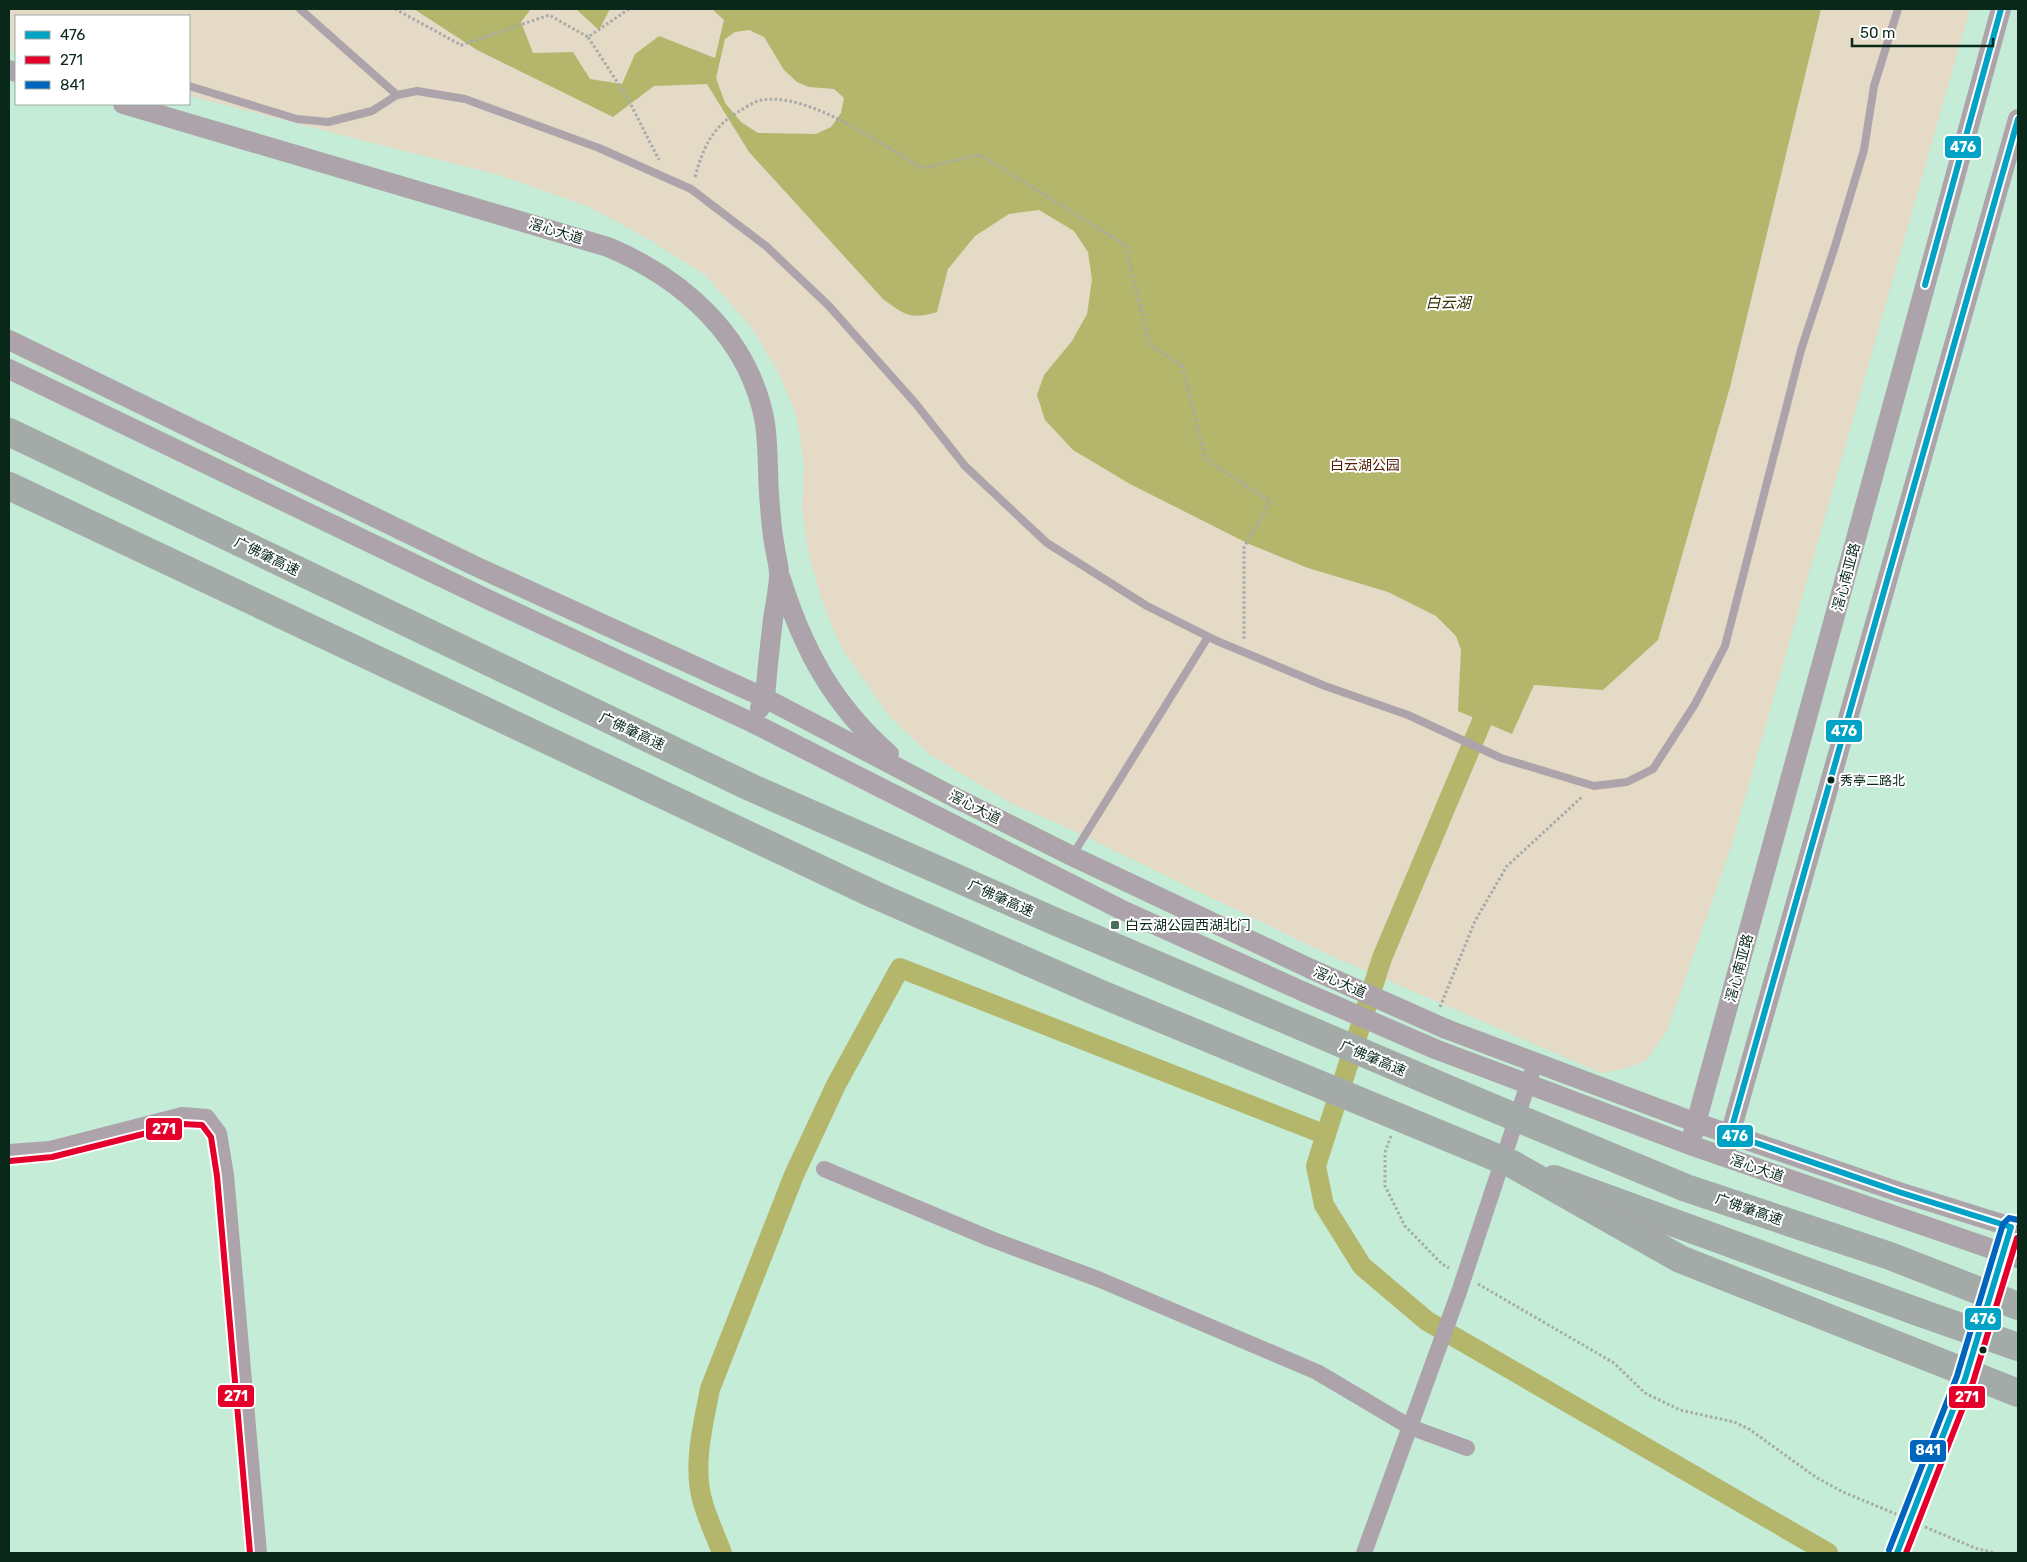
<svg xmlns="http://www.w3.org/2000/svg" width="2027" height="1562" font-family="Rubik,'Noto Sans SC',sans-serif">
  <rect width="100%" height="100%" fill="#c4ecd6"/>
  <path fill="#e4dac6" d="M9,9h1961l-239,838 -64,184 -21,30 -22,8 -23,4 -276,-120 -255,-124 -60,-26 -81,-49 -39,-37 -48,-68 -18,-43 -15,-49 -7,-45 2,-46 -7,-48 -17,-43 -29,-48 -46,-52 -57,-36 -59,-32 -87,-31 -313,-80v-80h-173v36l-7,-3z"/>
  <path fill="#b4b66c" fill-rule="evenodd" d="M414,9h117l-10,13 12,31 40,-1 17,27 32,5 13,-30 24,-18 56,22 9,-38 -12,-11h1109l-91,378 -72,253 -55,50 -69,-5 -22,49 -54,-23 3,-61 -5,-14 -20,-20 -48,-24 -80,-24 -59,-24 -119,-60 -57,-34 -28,-30 -8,-25 7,-20 28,-34 15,-27 5,-34 -4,-28 -14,-21 -35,-21 -30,4 -34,22 -27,33 -11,43c-26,8 -32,3 -53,-12l-135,-148 -42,-68 -53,2 -41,31 -136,-67zM749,30l15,7 20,33 13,12 12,5 25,2 10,9 -3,15 -10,14 -15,7 -58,-1 -17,-11 -16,-19 -9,-25 9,-39 10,-7z
    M576,9h34l-11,21z"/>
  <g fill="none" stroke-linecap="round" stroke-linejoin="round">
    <path stroke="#b4b66c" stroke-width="20" d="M1482,721l-100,237 -66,208 8,39 38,61 65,55 401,232
      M722,1553c-6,-16 -14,-33 -19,-50 -11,-36 0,-78 7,-114l84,-214 42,-90 64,-117 426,167"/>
    <path stroke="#a6aaa9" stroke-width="3" stroke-dasharray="2.5 2.5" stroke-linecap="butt" d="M395,9l66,36 88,-30 39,22
      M629,9l-41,28 39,60 32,63
      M695,177c8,-29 17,-50 43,-65 7,-4 16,-11 24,-12 47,-8 120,45 160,68l58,-13 145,90 25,100 32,21 23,92 65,44 -26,45v92
      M1440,1007l35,-86 32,-55 76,-70
      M1391,1136l-6,16v34l20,40 37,38 7,4
      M1478,1284l136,79 31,30 35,17 54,12 15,7 68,49 26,14 53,22
      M1925,1527l50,21 19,5"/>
    <path stroke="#ada4ab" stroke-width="8" d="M300,9l97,86
      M189,86l108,33 31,3 44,-11 25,-16 20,-4 48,8 134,49 92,41 75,57 63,60 87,98 49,62 82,77 100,63 70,35 108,45 83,29 93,43 93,28 33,-4 26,-13 42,-65 30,-58 76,-296 34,-104 29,-96 10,-64 24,-77
      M1072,856l136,-219"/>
    <path stroke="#ada4ab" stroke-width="16" d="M9,1152l41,-3 132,-34 25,2 12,16 7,42 33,378
      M824,1169l167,70 107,40 219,93 93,55 57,21
      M1913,1513l52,-134 46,-152
      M1364,1553l95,-261 76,-229"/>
    <path stroke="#ada4ab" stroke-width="20" d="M9,70l7,2
      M123,104l485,143c76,32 142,91 157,176 4,28 2,55 5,83 1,14 2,28 5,42 1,8 4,17 4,26 0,15 -4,30 -6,45 -3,26 -6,52 -8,79l-5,10
      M9,340l466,226 290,132 198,104
      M9,369l476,229 268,125 367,186 184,83
      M781,579c22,70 52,126 108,175
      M952,796l120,60 239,113
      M1446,1029l251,94 202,69 119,37
      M1435,1049l255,96 328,113
      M1690,1145l311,-1136
      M1724,1156l294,-1037"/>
    <path stroke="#a4aaa8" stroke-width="28" d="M9,486l864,408
      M1554,1179l367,134"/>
    <path stroke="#ada4ab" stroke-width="16" d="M1897,1553l16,-40"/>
    <path stroke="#ada4ab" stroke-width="20" d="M1311,969l135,60
      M1304,992l131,57"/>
    <path stroke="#a4aaa8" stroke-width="28" d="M9,432l743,356 302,133 408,174 224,93 204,68 128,50
      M873,894l226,99 413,171 168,95 338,134
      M1921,1313l97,34"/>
    <g stroke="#fff" stroke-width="10">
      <path id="bus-1" d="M1925,285l76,-276
        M1897,1553l68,-174 46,-152 -112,-35 -169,-58 288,-1015"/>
    </g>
    <g stroke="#fff" stroke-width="10">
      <path id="bus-2" d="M10,1161l42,-4 131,-33 19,1 9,12 6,39 33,377
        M1906,1553l67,-171 44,-144"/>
    </g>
    <g stroke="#fff" stroke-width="10">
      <path id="bus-3" d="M1889,1550l68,-174 46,-152 6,-6 9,2"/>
    </g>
    <use href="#bus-1" stroke="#00a3c5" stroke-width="6"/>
    <use href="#bus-2" stroke="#e4002b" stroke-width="6"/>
    <use href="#bus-3" stroke="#0065bd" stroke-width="6"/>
  </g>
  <g fill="#09281a" stroke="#fff" stroke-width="2">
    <circle cx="1831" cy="780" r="4.5"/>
    <circle cx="1983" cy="1350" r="4.5"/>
  </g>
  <rect fill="#4a6d5c" stroke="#fff" stroke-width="2" x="1110" y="920" width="10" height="10" rx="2.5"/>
  <g text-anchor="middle" stroke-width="4" stroke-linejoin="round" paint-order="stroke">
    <g font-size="13" fill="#09281a" stroke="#fff" text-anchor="start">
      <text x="1840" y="785">秀亭二路北</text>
    </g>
    <g font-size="14" fill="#09281a" stroke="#fff">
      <text transform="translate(556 231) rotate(17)" y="5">滘心大道</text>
      <text transform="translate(267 556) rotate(26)" y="5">广佛肇高速</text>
      <text transform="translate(1846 577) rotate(-75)" y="5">滘心南亚路</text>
      <text transform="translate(632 731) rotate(25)" y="5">广佛肇高速</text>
      <text transform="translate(975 807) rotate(27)" y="5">滘心大道</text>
      <text transform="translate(1001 898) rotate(24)" y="5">广佛肇高速</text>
      <text transform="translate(1739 968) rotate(-75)" y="5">滘心南亚路</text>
      <text transform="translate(1340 982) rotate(24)" y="5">滘心大道</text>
      <text transform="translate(1373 1058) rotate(23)" y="5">广佛肇高速</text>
      <text transform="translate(1757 1168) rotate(19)" y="5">滘心大道</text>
      <text transform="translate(1749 1209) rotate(19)" y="5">广佛肇高速</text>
    </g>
    <g font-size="14" fill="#541d06" stroke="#fff">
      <text x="1365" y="470">白云湖公园</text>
    </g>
    <g font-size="14" fill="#09281a" stroke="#fff" text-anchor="start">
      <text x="1125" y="930">白云湖公园西湖北门</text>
    </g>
    <g font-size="15" font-style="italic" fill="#363005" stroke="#fff">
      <text x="1448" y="308">白云湖</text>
    </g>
  </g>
  <g stroke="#fff" stroke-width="2">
    <rect x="1944" y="135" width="38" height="24" rx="5" fill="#00a3c5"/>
    <rect x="1825" y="719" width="38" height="24" rx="5" fill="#00a3c5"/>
    <rect x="145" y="1117" width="38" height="24" rx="5" fill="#e4002b"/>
    <rect x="1716" y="1124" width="38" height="24" rx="5" fill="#00a3c5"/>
    <rect x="1964" y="1307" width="38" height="24" rx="5" fill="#00a3c5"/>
    <rect x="217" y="1384" width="38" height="24" rx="5" fill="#e4002b"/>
    <rect x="1948" y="1385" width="38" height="24" rx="5" fill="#e4002b"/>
    <rect x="1909" y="1439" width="38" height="24" rx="5" fill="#0065bd"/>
  </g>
  <g font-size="14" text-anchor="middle" font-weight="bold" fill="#fff">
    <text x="1963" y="152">476</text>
    <text x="1844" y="736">476</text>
    <text x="164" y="1134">271</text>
    <text x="1735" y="1141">476</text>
    <text x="1983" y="1324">476</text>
    <text x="236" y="1401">271</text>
    <text x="1967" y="1402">271</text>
    <text x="1928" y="1455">841</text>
  </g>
  <rect width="2027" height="1562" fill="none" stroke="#09281a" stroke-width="20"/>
  <rect x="15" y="15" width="175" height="90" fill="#ffffff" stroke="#9da9a3"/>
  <rect x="25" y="31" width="25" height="8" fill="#00a3c5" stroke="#9da9a3"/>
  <text x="60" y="40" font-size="15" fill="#09281a">476</text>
  <rect x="25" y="56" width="25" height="8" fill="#e4002b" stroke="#9da9a3"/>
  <text x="60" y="65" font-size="15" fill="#09281a">271</text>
  <rect x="25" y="81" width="25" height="8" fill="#0065bd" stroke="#9da9a3"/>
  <text x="60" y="90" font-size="15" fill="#09281a">841</text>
  <path d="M1852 38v8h141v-8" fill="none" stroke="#09281a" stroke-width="2.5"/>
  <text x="1860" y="38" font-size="15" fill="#09281a" stroke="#ffffff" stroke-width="4" paint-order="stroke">50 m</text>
</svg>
